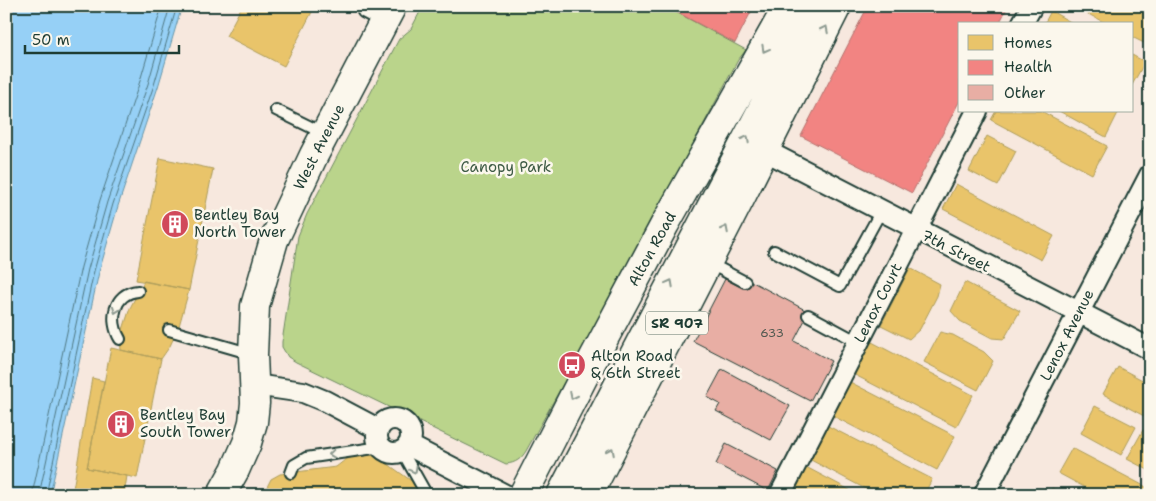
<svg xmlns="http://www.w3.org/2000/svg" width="1156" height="501" font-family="'Shantell Sans',sans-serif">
  <rect width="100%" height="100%" fill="#f7e8de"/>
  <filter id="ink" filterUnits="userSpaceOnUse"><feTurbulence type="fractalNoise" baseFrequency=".02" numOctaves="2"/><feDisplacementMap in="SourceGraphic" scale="10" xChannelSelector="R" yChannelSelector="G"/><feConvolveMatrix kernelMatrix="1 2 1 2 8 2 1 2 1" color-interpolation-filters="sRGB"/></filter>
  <g filter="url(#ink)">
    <path fill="#bad48b" stroke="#6c8860" d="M423,6h242l81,44 -8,10 -138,257 -74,134c-5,8 -10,12 -20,13l-210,-102 -8,-5 -6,-10v-5l16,-106 9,-22 92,-175 12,-10z"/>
    <path fill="#96d0f6" stroke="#6695a8" d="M6,6h176l-24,81 -40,119 -19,66 -49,223h-44z"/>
    <path fill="#e9c46a" stroke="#ac9c5a" d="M242,6h73l-31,60 -58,-30z
      M1078,6h65l7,4v36l-18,-9v-13h-25l-30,-16z
      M1051,11l23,13h-30z
      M1132,55l13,7 -13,23z
      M996,111h45l66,35 -15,28 -101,-54z
      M1059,111h60l-13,26z
      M987,136l29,15 -18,35 -29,-15z
      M160,158l53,11 -24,121 -53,-10z
      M956,184l98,52 -13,24 -98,-51z
      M910,268l30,16 -3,12 -17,33 -11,10 -28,-14z
      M144,281l45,9 -10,36 -9,20 -9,13 -40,-9 -1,-11 10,-31z
      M965,282l55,29 -16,28 -12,-1 -32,-17 -9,-10z
      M940,332l13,3 31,17 9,9 -15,29 -54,-28z
      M870,341l103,54 -17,32 -103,-53z
      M111,348l50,11 -24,119 -50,-10z
      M1118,367l32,17v22l-6,10 -41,-22z
      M92,378l12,3 -17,87 40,8 -3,19h-52z
      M850,382l105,54 -18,34 -104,-54z
      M1095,406l41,21 -15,28 -40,-22z
      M826,425l106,54 -8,16h-47l-68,-36z
      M1143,430l7,4v37l-23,-12z
      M1072,448l78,41v6h-51l-41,-22z
      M363,453l11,1 50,36 18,5h-179l8,-16 9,-5 56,-7 9,-7z
      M806,467l53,28h-67z
      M1052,488l13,7h-16z"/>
    <path fill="#f28482" stroke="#b36f6b" d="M665,6h89l-19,37z
      M868,6h140l-9,18h-39v76l-48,93 -111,-57z"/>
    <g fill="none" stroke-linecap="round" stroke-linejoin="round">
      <path stroke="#4f7882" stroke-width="1" d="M32,495l49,-228 19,-67 40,-119 22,-75
        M39,495l49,-226 19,-67 41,-118 22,-78
        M46,495l48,-224 19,-67 41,-119 23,-79"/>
    </g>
    <path fill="#e8aea4" stroke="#1f3d34" d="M725,279l18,9 4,-9 62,33 -15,29 37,20 -21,40 -117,-60z
      M722,369l68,37 -19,34 -55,-29 4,-7 -13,-7z
      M726,444l52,27 -10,20 -52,-27z"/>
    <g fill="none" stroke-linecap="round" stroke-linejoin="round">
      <g stroke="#1f3d34" stroke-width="14">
        <path id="lane" d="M363,12l19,10
          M276,110l49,24
          M774,251l66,35 41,-75
          M709,263l36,19
          M808,315l50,27
          M169,330l83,24
          M120,339c-11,-18 -7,-46 18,-48
          M402,451l22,39
          M291,473l3,-8 12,-7 75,-11"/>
      </g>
      <g stroke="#1f3d34" stroke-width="24">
        <path id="street" d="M1022,24l10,-18
          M764,150l386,199
          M255,385l48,7 22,9 53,28
          M377 436a17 17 0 1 1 34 0a17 17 0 1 1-34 0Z
          M408,445l97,50
          M780,495l197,-384
          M984,495l166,-320"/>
      </g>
      <g stroke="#1f3d34" stroke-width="31">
        <path id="secondary" d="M221,495l14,-25 12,-27 6,-21 2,-19 -2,-48 2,-49 19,-66 40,-85 78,-149"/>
      </g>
      <g stroke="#1f3d34" stroke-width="31">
        <path id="highway" d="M523,495l62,-121 80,-150 123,-218
          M561,495l255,-489
          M588,495l152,-296 97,-193"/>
      </g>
      <use href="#lane" stroke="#fbf7ec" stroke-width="10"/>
      <use href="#street" stroke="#fbf7ec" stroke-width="20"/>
      <use href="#secondary" stroke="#fbf7ec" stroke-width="28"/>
      <use href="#highway" stroke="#fbf7ec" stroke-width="28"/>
    </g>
    <defs><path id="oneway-chevron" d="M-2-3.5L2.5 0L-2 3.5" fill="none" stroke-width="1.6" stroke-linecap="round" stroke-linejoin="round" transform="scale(1.25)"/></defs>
    <g stroke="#8d9a90">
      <use href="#oneway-chevron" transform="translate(825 29) rotate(-63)"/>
      <use href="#oneway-chevron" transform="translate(765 49) rotate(119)"/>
      <use href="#oneway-chevron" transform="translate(746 139) rotate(-62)"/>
      <use href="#oneway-chevron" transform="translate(725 229) rotate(-63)"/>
      <use href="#oneway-chevron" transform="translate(670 283) rotate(-62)"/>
      <use href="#oneway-chevron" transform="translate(116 310) rotate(110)"/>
      <use href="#oneway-chevron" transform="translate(573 396) rotate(117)"/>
      <use href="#oneway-chevron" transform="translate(611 451) rotate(-63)"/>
      <use href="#oneway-chevron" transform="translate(332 454) rotate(173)"/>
      <use href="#oneway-chevron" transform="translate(414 470) rotate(62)"/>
    </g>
  </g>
  <defs>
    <g id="building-disc" transform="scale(1.4375)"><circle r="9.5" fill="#d1495b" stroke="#fbf7ec"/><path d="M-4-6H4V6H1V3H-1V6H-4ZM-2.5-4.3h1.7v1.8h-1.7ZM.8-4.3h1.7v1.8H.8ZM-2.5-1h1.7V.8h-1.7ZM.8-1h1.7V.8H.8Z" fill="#fff"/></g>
    <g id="bus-disc" transform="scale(1.4375)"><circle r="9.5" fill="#d1495b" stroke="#fbf7ec"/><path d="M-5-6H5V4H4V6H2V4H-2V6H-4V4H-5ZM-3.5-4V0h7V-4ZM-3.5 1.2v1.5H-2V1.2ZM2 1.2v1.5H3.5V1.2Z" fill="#fff"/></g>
  </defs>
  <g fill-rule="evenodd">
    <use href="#building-disc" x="175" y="224"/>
    <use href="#bus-disc" x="572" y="365"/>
    <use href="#building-disc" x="121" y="424"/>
  </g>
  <g text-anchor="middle" stroke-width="5" stroke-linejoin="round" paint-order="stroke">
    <g font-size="12" fill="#515950">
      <text x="772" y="337">633</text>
    </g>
    <rect fill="#fbf7ec" stroke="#61756b" stroke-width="1" x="646" y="311.5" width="62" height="23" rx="4"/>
    <g font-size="14" font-weight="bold" fill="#1f3d34">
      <text x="677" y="328">SR 907</text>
    </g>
    <g font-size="15" fill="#1f3d34" stroke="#fbf7ec">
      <text transform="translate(319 147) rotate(-63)" y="5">West Avenue</text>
      <text transform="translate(652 249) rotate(-61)" y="5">Alton Road</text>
      <text transform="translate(956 251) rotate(27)" y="5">7th Street</text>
      <text transform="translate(878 303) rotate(-63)" y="5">Lenox Court</text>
      <text transform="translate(1067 335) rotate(-63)" y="5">Lenox Avenue</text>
    </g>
    <g font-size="15" fill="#3e5b45" stroke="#fbf7ec">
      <text x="506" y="172">Canopy Park</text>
    </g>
    <g font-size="15" fill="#1f3d34" stroke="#fbf7ec" text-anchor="start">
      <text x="194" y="220">Bentley Bay<tspan x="194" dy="17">North Tower</tspan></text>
      <text x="591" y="361">Alton Road<tspan x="591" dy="17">&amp; 6th Street</tspan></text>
      <text x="140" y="420">Bentley Bay<tspan x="140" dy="17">South Tower</tspan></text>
    </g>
  </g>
  <rect width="1156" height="501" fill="none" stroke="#fbf7ec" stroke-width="25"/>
  <rect x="12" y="12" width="1131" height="476" fill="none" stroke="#1f3d34" stroke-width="2" filter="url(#ink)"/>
  <rect x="958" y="22" width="175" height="90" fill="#fbf7ec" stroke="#a3ada2"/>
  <rect x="968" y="35" width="25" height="15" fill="#e9c46a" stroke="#a3ada2"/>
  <text x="1004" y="48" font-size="15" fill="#1f3d34">Homes</text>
  <rect x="968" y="60" width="25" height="15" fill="#f28482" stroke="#a3ada2"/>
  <text x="1004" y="72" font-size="15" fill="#1f3d34">Health</text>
  <rect x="968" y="85" width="25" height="15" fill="#e8aea4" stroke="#a3ada2"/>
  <text x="1004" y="98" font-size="15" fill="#1f3d34">Other</text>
  <path d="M25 45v8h154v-8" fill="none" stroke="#1f3d34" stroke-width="2.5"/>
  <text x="32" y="45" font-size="15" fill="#1f3d34" stroke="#fbf7ec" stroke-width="4" paint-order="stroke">50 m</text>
</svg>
